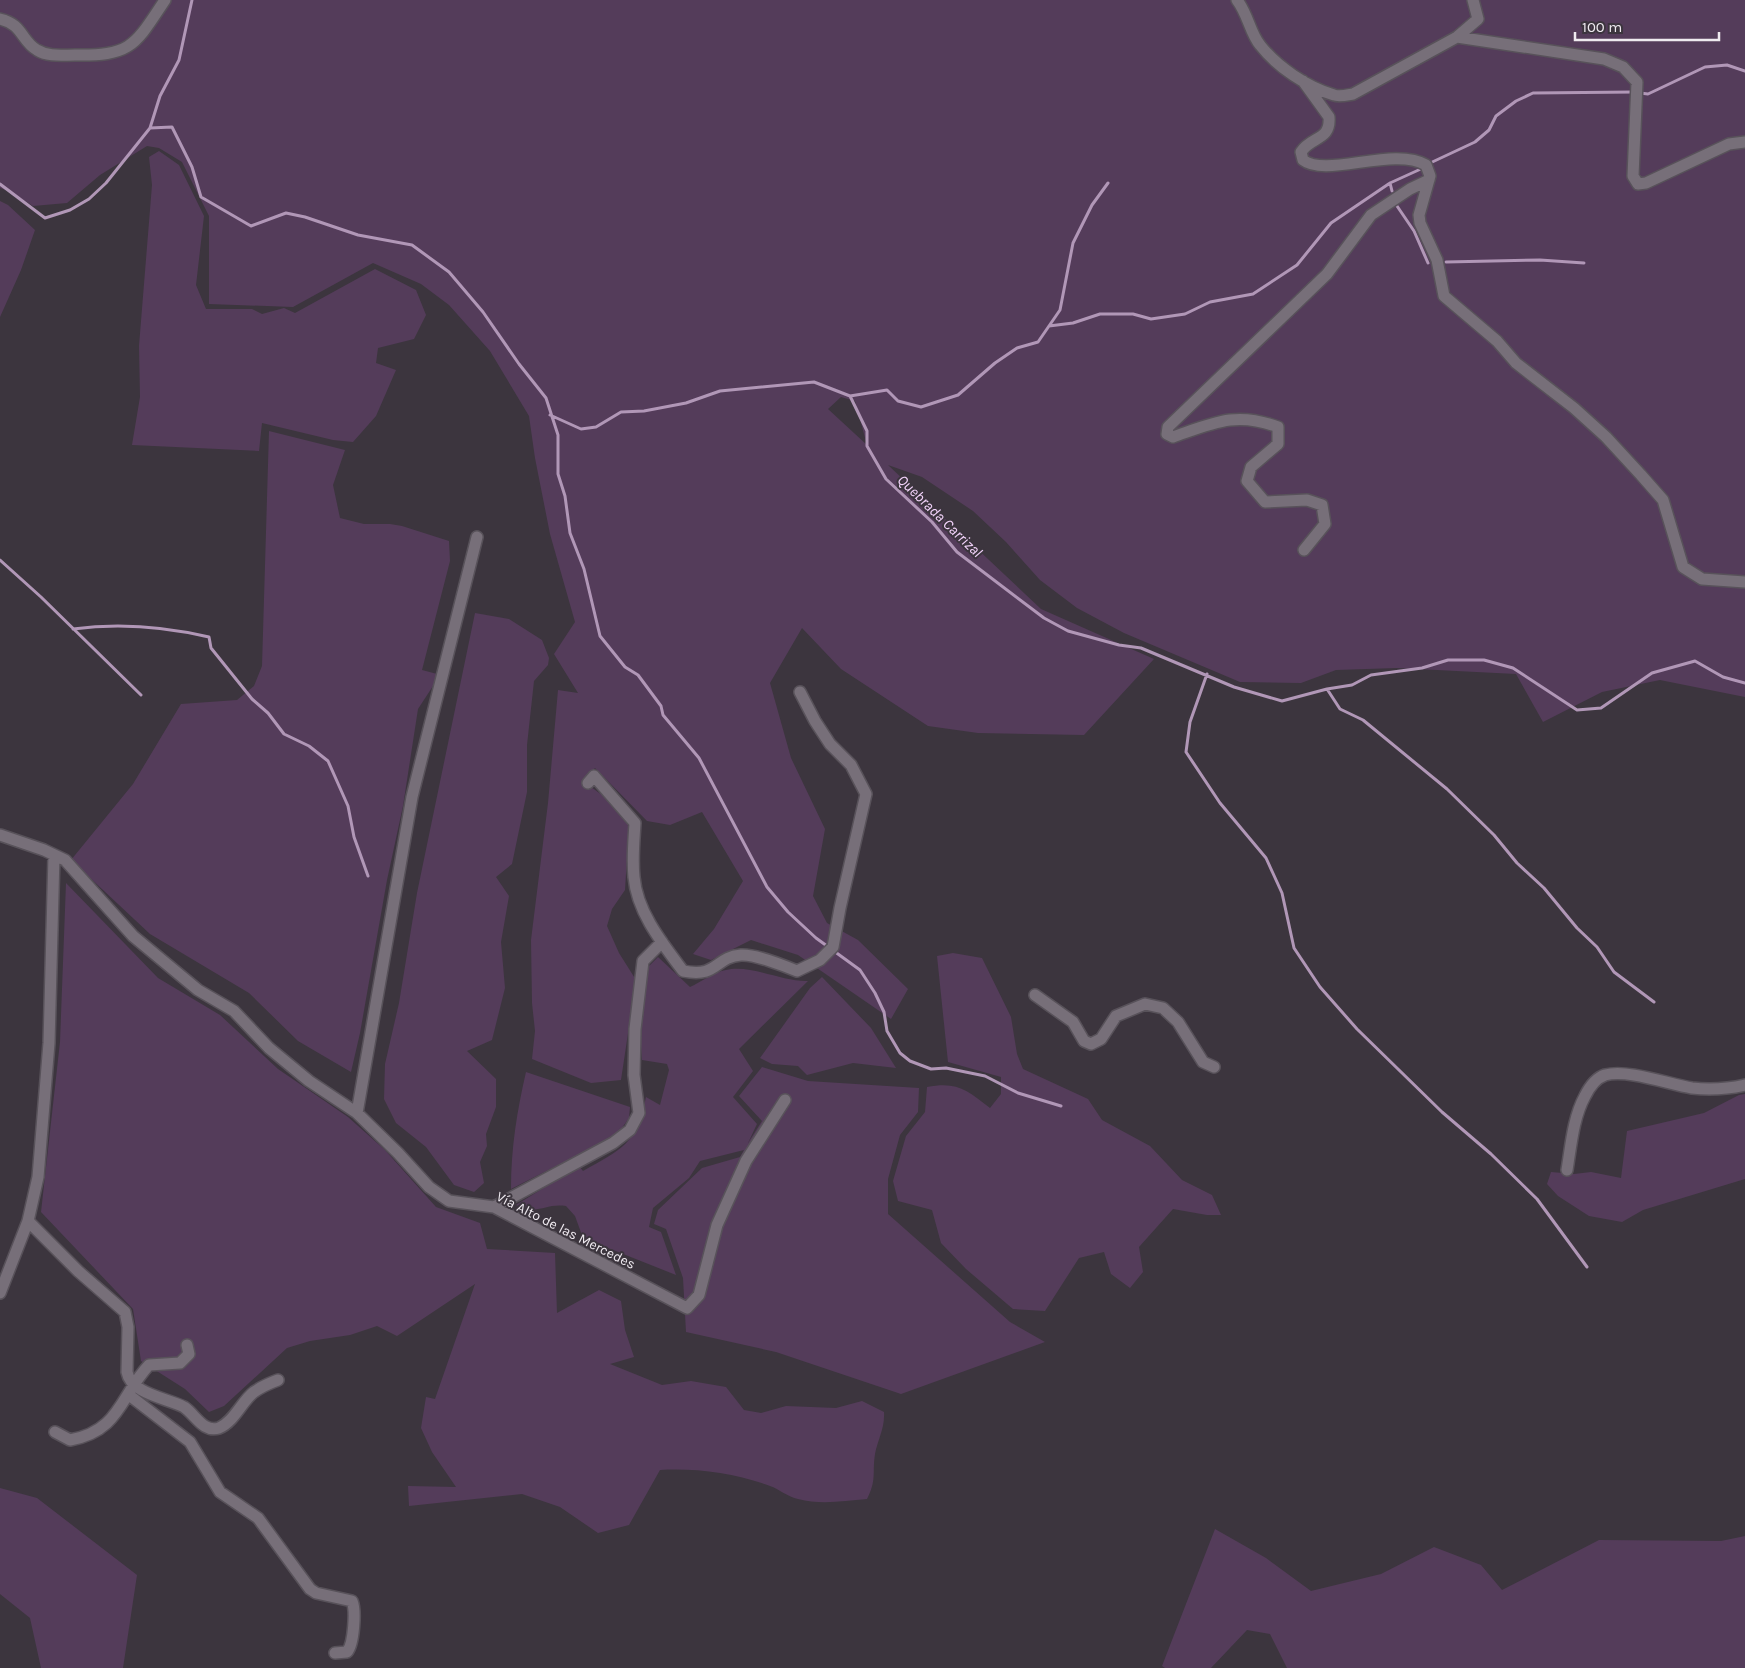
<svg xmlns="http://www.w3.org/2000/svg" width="1745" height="1668" font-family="Karla,sans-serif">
  <rect width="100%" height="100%" fill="#3c353e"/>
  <path fill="#543c5a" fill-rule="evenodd" d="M0,0h1745v697l-85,-17 -58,12 -59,30 -27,-48 -119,-6 -61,2 -35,13 -61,-1 -116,-49 -47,-25 -37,-28 -34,-38 -33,-31 -51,-34 -34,-12 153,144 113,50 -70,76 -106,-2 -50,-7 -87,-57 -39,-41 -32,55 21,75 34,71 -12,67 14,27 31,17 50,49 -17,30 -93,-64 -47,-15 -40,20 -18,-6 21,-25 29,-48 -41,-69 -32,13 -23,-4 -52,-53 -12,13 19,14 27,31 -4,64 -13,19 -5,17 12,27 17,27 -15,100 -30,3 -59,-24 3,-28 -3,-28 -1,-63 17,-137 10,-113 20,3 -24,-39 21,-32 -25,-88 -15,-76 -6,-42 -39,-65 -41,-46 -28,-21 -48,-21 -80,44 -84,-3v-88l-27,-54 -23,-14 -12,-2 -47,29 -33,28 -34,3 -24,-15 -9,-3zM841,397l14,4 12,44 -39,-36z
    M159,151l20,14 25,51 -8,69 10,24h46l10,5 22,-6 11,5 80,-44 41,21 10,25 -12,24 -36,9 -2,15 20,7 -20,46 -23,26 -20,-2 -71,-17 -3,28 -127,-6 8,-48 -1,-51 13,-161 -3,-28z
    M0,201l8,4 27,25 -14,40 -21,47z
    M269,431l76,19 -12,35 7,33 24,6h26l12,2 47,15 1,20 -28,109 15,4 -4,12 -15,23 -15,97 -16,74 -27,153 -9,39 -53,-31 -49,-48 -99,-59 -79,-74 62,-76 48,-80 56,-4 17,-14 8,-20z
    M475,613l34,6 33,21 7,18 -1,7 -14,16 -7,64v47l-15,72 -16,13 13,19 -8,46 4,46 -13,52 -25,11 29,28v28l-10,27 1,12 -7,16 4,21 -10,9 -20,-7 -28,-38 -30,-24 -12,-24 1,-35 14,-61 18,-110z
    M66,883l92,95 62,37 58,54 70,48 37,33 51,57 44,16 7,26 68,4 2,60 42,-23 22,11 4,29 9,27 -24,7 52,21 29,-4 35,6 18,23 17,3 25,-7 50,2 26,-7 22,11c1,16 -6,27 -9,42 -3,20 2,25 -8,45 -24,2 -46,6 -69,0 -10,-2 -19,-10 -28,-13 -35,-13 -74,-18 -110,-16l-31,55 -31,8 -38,-26 -38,-13 -113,12 -1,-20 48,1 -24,-35 -11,-24 5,-31 9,2 40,-115 -78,52 -20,-10 -27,9 -40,6 -23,7 -63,58 -15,6 -24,-23 -44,-28 -8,-52 -92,-97 19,-170z
    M953,953l29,5 29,59 6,37 6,15 65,30 14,21 48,26 32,34 30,15 9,20h-14l-34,-6 -34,38 4,25 -13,16 -19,-14 -7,-22 -25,6 -34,53 -32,-2 -47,-40 -25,-26 -9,-33 -34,-9 -5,-20 13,-45 19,-24 2,-25c30,-6 40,3 63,21l11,-14v-17l-53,-15 -11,-106z
    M658,957l32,30c11,-5 24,-15 36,-17 24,-6 57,12 82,11l-69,68 14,22 -20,26 24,27 -9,19 14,-22 -23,-25 23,-29 46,14 111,7 -1,24 -18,23 -12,44v35l122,108 35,20 -144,52 -125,-42 -90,-20 -3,-54 -17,-49 -12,-5 4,-14 44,-42 38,-11 4,-7 -44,11 -11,17 -36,30 -4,19 12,5 15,43 -93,-37 -8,-22 -9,-10c-22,-3 -27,10 -50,-1l63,-39 4,5c39,-22 54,-27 63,-74l14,8 9,-35 -2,-6 -25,-4 -2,-30 9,-64z
    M822,977l49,51 25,40 -43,-5 -46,12 -9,-9 -26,-2 -12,-6 50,-70z
    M526,1072l104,35 -1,11 -12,17 -106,54c0,-41 6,-78 15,-117z
    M1745,1094v85l-102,31 -21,12 -33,-6 -31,-20 -11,-12 4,-12 23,2 17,-2 30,6 6,-47 77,-18 35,-18z
    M0,1488l37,10 100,77 -14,93h-82l-11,-50 -30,-24z
    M1215,1529l51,29 45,33 70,-17 53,-27 47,18 21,25 97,-50 122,1 24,-5v132h-458l-17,-34 -23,-4 -36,38h-46l-3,-2z"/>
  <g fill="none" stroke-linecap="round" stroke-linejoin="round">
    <path stroke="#b197b7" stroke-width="3" d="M1640,93l8,1 57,-27 22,-2 18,6
      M150,128l22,-1 20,40 9,30 50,29 35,-13 19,4 53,18 54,10 37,27 34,40 36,52 27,34 12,37v39l7,22 5,37 14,36 16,67 25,31 13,8 23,31 2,9 36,43 68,129 21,25 28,26 44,32 15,23 9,19 3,19 13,22 10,8 21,8 15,-1 39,8 33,17 43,13
      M1428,164l47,-22 14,-12 7,-14 20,-15 17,-8 101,-1
      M1390,183l2,8
      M0,184l45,34 25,-8 19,-11 17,-16 44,-55 10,-32 19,-36 13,-60
      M1397,206l17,25 14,32
      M1446,262l94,-2 44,3
      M1049,326l24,-3 27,-9h33l18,5 34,-5 25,-12 43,-8 44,-29 34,-42 59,-40 33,-15
      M850,396l37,-6 11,11 23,6 37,-12 37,-32 22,-15 21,-6 22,-32 13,-67 19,-38 16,-22
      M550,415l31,14 15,-2 25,-15 23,-1 42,-8 34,-12 94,-9 36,14 17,35v15l19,33 46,43 25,30 87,66 24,13 51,14 22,3 93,39 48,14 45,-12 25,-4 19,-10 51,-7 26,-8h36l29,8 64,42 24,-2 51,-35 43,-12 28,16 22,6
      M0,560l41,37 100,98
      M73,629c44,-6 93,-2 136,8l2,11 41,51 16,14 16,21 25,12 19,15 20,45 6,31 14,39
      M1207,674l-17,48 -4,30 34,51 46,55 16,35 12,55 26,39 37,42 85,83 49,42 46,45 50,68
      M1327,689l13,20 23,11 84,69 47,46 23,28 27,25 33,40 20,19 17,25 40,30"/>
    <g stroke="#58525a" stroke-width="14">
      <path id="street" d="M1237,0c11,14 13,33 23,45 17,22 47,42 74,50 5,2 13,0 19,-1l104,-57 21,-18 -5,-19
        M0,19c23,5 21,22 37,31 11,7 25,5 38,5 57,1 60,-10 90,-55
        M1457,37l147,22 19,8 14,15 -4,94 5,8 8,-1 83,-39 16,-2
        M1303,81l26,36c2,24 -18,19 -28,35l2,8c23,18 91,-14 123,5l4,11 -11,39 1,8 17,37 7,36 53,45 19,22 58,45 32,29 35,38 22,25 20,67 19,12 43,3
        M1304,550l21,-26 -3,-19 -15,-5 -42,2 -18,-21 4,-14 27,-23v-17c-42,-16 -65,-4 -105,10l-6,-3 1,-7 159,-153 44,-59 39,-26 19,-9
        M588,783l6,-7 41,47c-1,17 -3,36 -1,54 3,35 28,66 49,94 36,7 31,-14 58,-16 13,-1 44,11 56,16l23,-11 13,-13 7,-39 26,-114 -15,-29 -21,-21 -15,-23 -15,-29
        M0,835l44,15 21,10 68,76 65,54 36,21 35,37 40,33 48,32 41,40 31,34 20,14 45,6 193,101 12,-13 18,-70 29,-64 39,-61
        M1035,995l38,27 11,19 7,3 10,-5 15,-23 29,-12 18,4 15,14 25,40 11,5
        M357,1113l55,-316 65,-260
        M1567,1170c4,-24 6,-52 18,-74 4,-8 11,-18 20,-21 23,-6 63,9 87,13 19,2 35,1 53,-3
        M494,1207l119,-64 17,-13 9,-17 -5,-38 1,-46 8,-68 19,-19
        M28,1221l50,50 47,41 3,15 -1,45c4,22 40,26 57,35 11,7 19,26 35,21 15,-6 23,-27 35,-36 7,-5 16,-9 24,-12
        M0,1293l28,-72 10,-44 11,-134 5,-188
        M129,1395l61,47 30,50 38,26 52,71 6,4 36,8c4,9 2,43 -5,51l-12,1
        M55,1432l15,8c50,-9 50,-44 79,-75l31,-2 9,-9 -2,-9"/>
    </g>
    <use href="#street" stroke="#776f79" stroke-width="11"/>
  </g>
  <g text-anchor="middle" stroke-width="4" stroke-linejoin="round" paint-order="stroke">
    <g font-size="14" fill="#efeaf0" stroke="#3c353e">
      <text transform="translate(566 1230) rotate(27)" y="5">Vía Alto de las Mercedes</text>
    </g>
    <g font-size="15" font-style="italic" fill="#f4d4fc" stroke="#3c353e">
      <text transform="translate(940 516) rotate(44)" y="5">Quebrada Carrizal</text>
    </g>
  </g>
  <path d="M1575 32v8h144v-8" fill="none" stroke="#efeaf0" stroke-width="2.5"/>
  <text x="1582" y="32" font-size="15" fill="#efeaf0" stroke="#3c353e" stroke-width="4" paint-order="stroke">100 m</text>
</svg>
